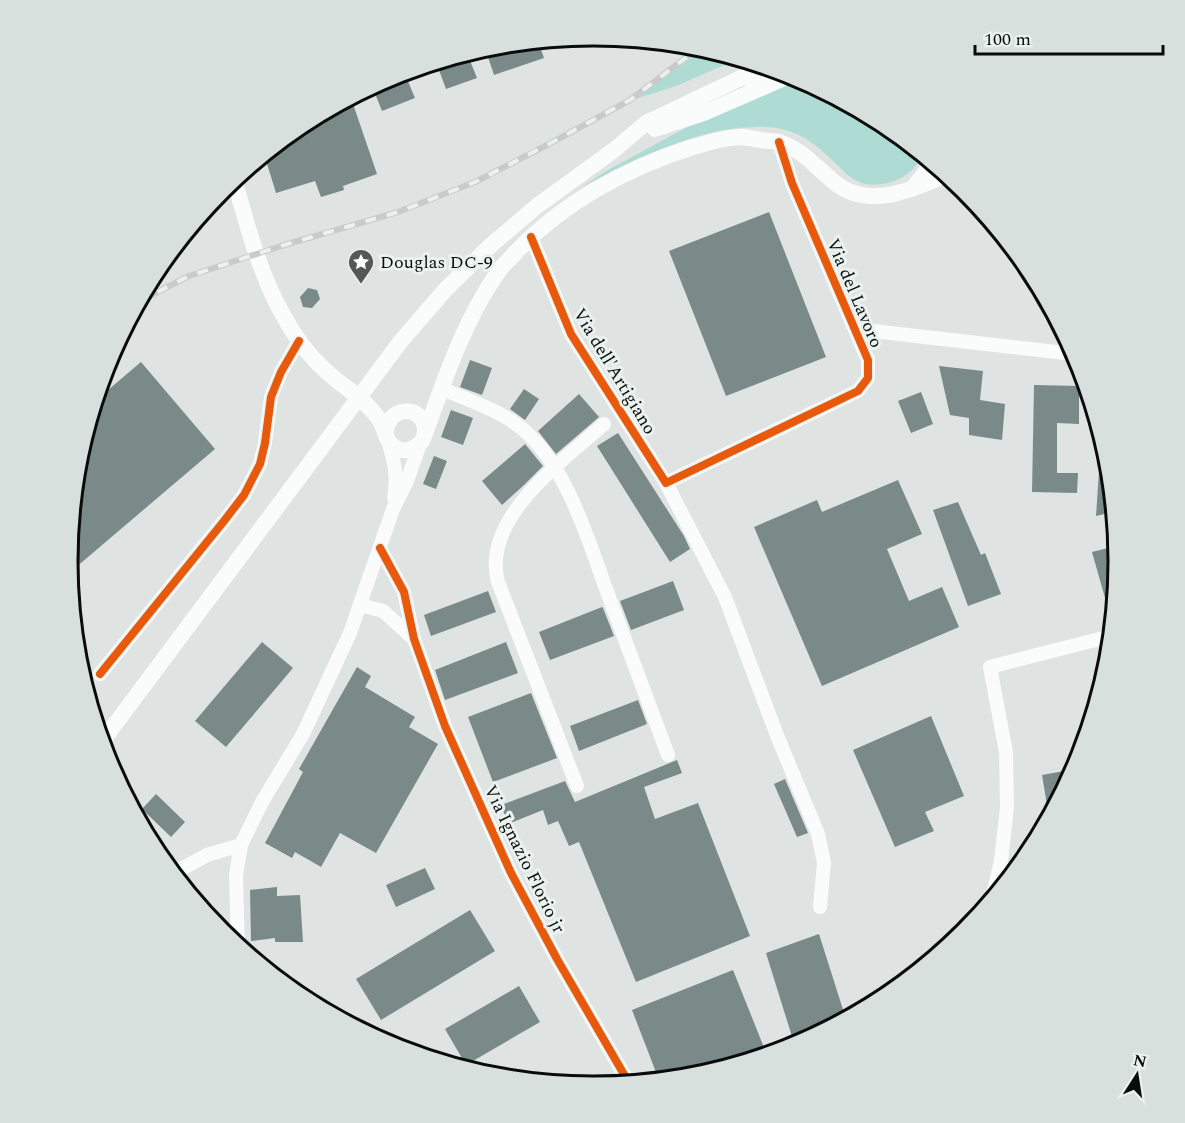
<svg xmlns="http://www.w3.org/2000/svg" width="1185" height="1123" font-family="Spectral,serif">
  <rect width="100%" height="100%" fill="#dfe3e2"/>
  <path fill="#aedcd5" d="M704,49l34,10 -62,27 -44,14z
    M798,78l87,47 38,31c-9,14 -19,23 -35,27 -10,2 -22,3 -31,-2 -9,-4 -15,-12 -22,-18 -10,-10 -22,-21 -36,-28 -13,-6 -29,-9 -44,-8 -62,1 -118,33 -172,59l23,-15 109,-59z"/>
  <path fill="#798a88" d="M538,41l6,17 -50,17 -9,-27z
    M467,53l10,25 -31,11 -10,-27z
    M404,72l11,26 -33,13 -10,-25 13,-7z
    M351,98l26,76 -34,12 1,4 -23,7 -6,-16 -39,12 -12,-39 37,-30z
    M769,212l57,145 -100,39 -57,-145z
    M308,288l9,2 3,9 -8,9 -9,-1 -3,-10z
    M470,360l22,8 -10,27 -22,-8z
    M141,362l74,87 -147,125 -1,-13 10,-102 18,-58z
    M939,366l44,5 -3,29 25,4 -3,36 -33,-5v-17l-19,-3z
    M1034,385l45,1v38l-22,-1v50h21l-1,20 -45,-1z
    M524,389l15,10 -14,21 -15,-11z
    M921,392l12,32 -22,9 -13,-32z
    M579,394l20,23 -43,37 -18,-23z
    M451,410l22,8 -10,27 -22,-8z
    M618,433l66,103 6,13 -20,13 -73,-116z
    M1101,442h2l5,17 5,53 -17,4z
    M525,444l18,22 -19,19 -22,20 -20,-24z
    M434,456l13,5 -11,28 -13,-5z
    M898,480l24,54 -35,15 22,52 33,-14 17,40 -137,59 -68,-159 63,-27 5,12z
    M958,502l23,53 4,-2 16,41 -33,12 -35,-96z
    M1116,546l2,16 -3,33 -10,3 -13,-46z
    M673,581l11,29 -53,20 -11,-29z
    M488,591l8,21 -65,24 -7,-21z
    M602,607l1,1 11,28 -64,24 -11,-28z
    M262,642l31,26 -67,79 -31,-26z
    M506,642l12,31 -73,27 -10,-30z
    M357,667l14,9 -6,11 50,30 -6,10 29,17 -62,109 -36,-20 -19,34 -26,-15 -3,6 -27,-15 38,-71 -4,-3z
    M531,693l26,65 -64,24 -25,-65z
    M638,700l9,24 -68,27 -9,-25z
    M931,716l33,80 -39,16 9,19 -39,16 -42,-97z
    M677,760l5,13 -38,14 11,32 43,-16 52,133 -114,46 -57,-140 -10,4 -11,-25 -10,4 -5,-15 -35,14 -7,-19 64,-24 10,21z
    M1075,769l-26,48 -7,-42z
    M785,779l23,54 -11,4 -23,-53z
    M156,794l29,28 -14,15 -29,-28z
    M425,868l10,21 -39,18 -10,-22z
    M277,887v9l23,-1 3,47h-28v-4l-24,3 -1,-51z
    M470,910l25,41 -114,69 -25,-41z
    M819,934l27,85 -32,17 -20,7 -28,-90z
    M733,970l34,85 -72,22 -36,3 -27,-70z
    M519,986l21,36 -74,43 -21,-36z"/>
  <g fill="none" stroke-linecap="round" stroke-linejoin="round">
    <path stroke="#fafbfb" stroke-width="14" d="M531,237l40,97 95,149 59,114 53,141 40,96 6,29 -4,44
      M855,329l219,25
      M441,388c29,14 61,22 85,44 43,39 63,111 83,165 20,53 39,105 59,158
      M388,440c6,22 10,35 6,58
      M666,483l192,-92 10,-13v-18l-76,-177 -13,-41
      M380,548l24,44 10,47 31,87 66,147 46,86 72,124
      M360,605l23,6 31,28
      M100,674l124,-153 20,-26 16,-31 5,-21 6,-46 10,-25 18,-31
      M577,786l-79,-204c-17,-64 65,-121 106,-158
      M172,874l35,-19 34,-10
      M992,899l9,-38 6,-54 -1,-55 -16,-85 121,-31
      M238,947l-2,-72 5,-30 21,-43 41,-68 47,-101 43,-124 14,-28 13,-37"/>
    <path stroke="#fafbfb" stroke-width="16" d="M752,82l26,-11
      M655,129l49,-16 87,-38
      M234,179c13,45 25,93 48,134 11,21 26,42 44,58 12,12 27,20 39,32 6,6 14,14 17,22 3,6 4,15 10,20 12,12 33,2 33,-15 -1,-26 -39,-25 -39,4
      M912,189l16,-20 2,-7
      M425,434c20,-56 39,-113 73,-162 5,-7 12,-13 18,-20 47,-49 110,-84 174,-104 17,-5 35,-11 53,-11 6,1 13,2 18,3 6,1 13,1 18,2 25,8 39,28 59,43 33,24 76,4 108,-10
      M101,743l300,-402 45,-52 44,-43 47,-40 77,-56 32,-27 118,-56"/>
    <g stroke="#c9cac9" stroke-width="6">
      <path id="rail" d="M138,302l51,-26 92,-30 117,-34 77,-30 76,-39 79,-43 70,-53"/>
    </g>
    <use href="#rail" stroke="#eaf2f0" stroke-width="4" stroke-dasharray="11" stroke-linecap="butt"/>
    <g stroke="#eaf2f0" stroke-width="11">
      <path id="cycleway" d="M531,237l40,97 95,149 192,-92 10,-13v-18l-76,-177 -13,-41
        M380,548l24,44 10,47 31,87 66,147 46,86 72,124
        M100,674l124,-153 20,-26 16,-31 5,-21 6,-46 10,-25 18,-31"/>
    </g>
    <use href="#cycleway" stroke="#e8590c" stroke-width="8"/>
  </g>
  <defs>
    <g id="sight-pin" transform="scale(1.35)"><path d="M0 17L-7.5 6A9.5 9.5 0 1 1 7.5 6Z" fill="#555757" stroke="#eaf2f0"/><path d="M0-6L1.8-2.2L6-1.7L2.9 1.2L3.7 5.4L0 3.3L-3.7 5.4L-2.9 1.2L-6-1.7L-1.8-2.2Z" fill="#fff"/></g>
  </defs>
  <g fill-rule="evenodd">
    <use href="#sight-pin" x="361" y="262"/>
  </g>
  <g text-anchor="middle" stroke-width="6" stroke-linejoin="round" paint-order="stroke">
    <g font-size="18" fill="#0a0c0c" stroke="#eaf2f0" text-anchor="start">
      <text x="380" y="268">Douglas DC-9</text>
    </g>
    <g font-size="18" fill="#0a0c0c" stroke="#eaf2f0">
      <text transform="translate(855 293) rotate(67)" y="6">Via del Lavoro</text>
      <text transform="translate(615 371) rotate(59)" y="6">Via dell'Artigiano</text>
      <text transform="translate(525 859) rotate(64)" y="6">Via Ignazio Florio jr</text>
    </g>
  </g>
  <path d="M0 0H1185V1123H0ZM78 561a515 515 0 1 1 1030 0a515 515 0 1 1-1030 0Z" fill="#d8e0de" fill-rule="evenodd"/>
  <path fill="none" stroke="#0a0c0c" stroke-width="3" d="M78 561a515 515 0 1 1 1030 0a515 515 0 1 1-1030 0Z"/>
  <g transform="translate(1137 1075) rotate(12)" stroke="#eaf2f0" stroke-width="4.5" paint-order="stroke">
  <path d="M0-4.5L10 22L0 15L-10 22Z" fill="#0a0c0c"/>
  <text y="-9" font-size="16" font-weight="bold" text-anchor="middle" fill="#0a0c0c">N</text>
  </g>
  <path d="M975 45v9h188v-9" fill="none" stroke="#0a0c0c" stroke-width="3"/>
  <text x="984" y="45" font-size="18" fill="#0a0c0c" stroke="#eaf2f0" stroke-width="4.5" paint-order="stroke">100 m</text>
</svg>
